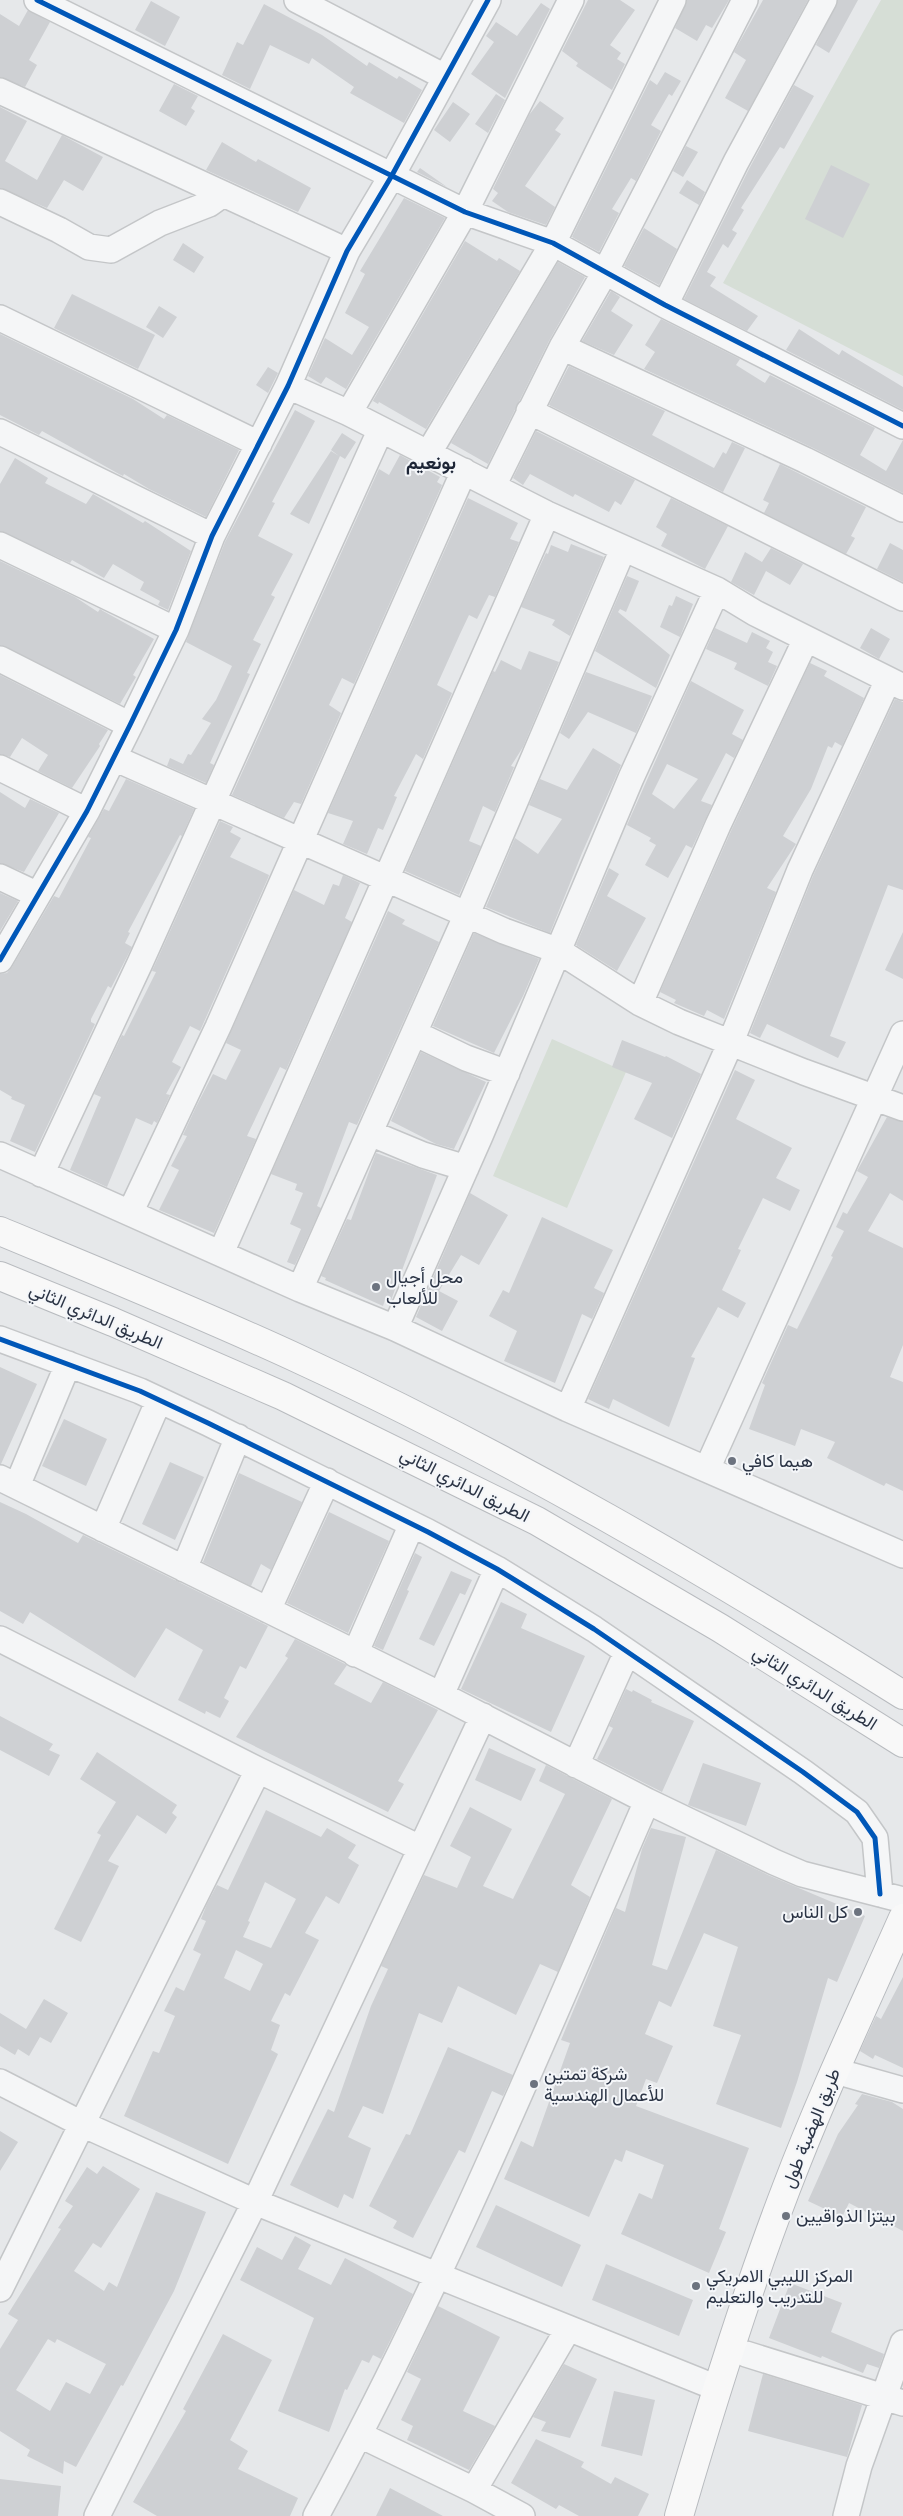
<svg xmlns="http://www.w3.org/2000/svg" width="903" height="2516" font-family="Overpass,Vazirmatn,sans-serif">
  <rect width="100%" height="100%" fill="#e6e8ea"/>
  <path fill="#d6ded6" d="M881,0h22v376l-180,-93z
    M552,1039l74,33 -59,136 -74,-32z"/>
  <path fill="#ced0d3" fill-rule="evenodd" d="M588,0h32l15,10 -25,35 11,8 -4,6 8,5 -13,26 -36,-24 2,-3 -16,-12z
    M687,0h42l-17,28 -6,-3 -9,16 -22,-13z
    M763,0h45l-60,111 -23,-13 21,-38 -12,-8z
    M838,0h20l-29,53 -13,-8z
    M151,1l29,16 -15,29 -30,-16z
    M541,3l9,6 -45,89 -34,-24 23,-32 -8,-6 10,-14 21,14z
    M264,4l58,31 45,31 2,-4 28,17 2,-3 23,14 -18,33 -54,-30 4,-6 -42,-29 -3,6 -39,-19 -20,44 -28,-14 15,-33 6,3z
    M28,10l22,12 -21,38 8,5 -12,22 -25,-10v-63l19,12z
    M665,72l16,9 -9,15 -3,-2 -18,31 10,6 -25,50 -5,-3 -19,31 7,4 -20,39 -27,-15 78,-157 7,5z
    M174,84l24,12 -7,12 4,3 -9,15 -27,-15z
    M794,85l20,11 -30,53 -4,-2 -39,61 3,2 -12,20 5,3 -9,15 -5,-4 -16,28 9,5 -6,9 48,30 -11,15 -63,-32 65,-130z
    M496,94l9,6 -17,33 -13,-9z
    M540,101l24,17 -9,12 6,4 -36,52 30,21 -9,18 -38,-13 -16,-11 6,-8 -5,-4 36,-74z
    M453,102l17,12 -20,28 -16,-12z
    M0,107l27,14 -22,40 32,19 25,-45 41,22 -20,34 -19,-11 -17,28 -47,-20z
    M222,142l34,20 2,-3 53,29 -13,24 -92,-42z
    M686,146l12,6 -15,25 -10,-6z
    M831,165l39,19 -27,54 -38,-19z
    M420,168l27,19 -30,-15z
    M687,180l18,12 -6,13 -20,-12z
    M404,198l41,20 -99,171 -20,-12 -5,7 -13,-8 17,-38 27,17 17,-28 -24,-14 20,-39 -5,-3z
    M644,228l33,21 -18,36 -35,-19z
    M465,241l32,20 2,-3 21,13 -94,158 -47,-27 -1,2 -5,-3 -2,3z
    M183,243l21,14 -10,16 -21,-13z
    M558,262l27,15 -36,64 -61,123 -37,-21z
    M611,291l9,6 -9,14 22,14 -19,30 -32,-14z
    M72,294l83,41 -17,34 -84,-41z
    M159,306l18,11 -14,21 -17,-11z
    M661,319l79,40 -4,6 29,18 5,-8 105,53 -15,27 26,16 17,-31v53l-92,-46 -167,-78 11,-17 -10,-7z
    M799,329l40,26 3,-5 61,37v23l-117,-60z
    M0,334l133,65 31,20 3,-4 72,35 -33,67 -57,-28 -25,-15 -1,2 -4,-2 -77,-43 -3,4 -39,-20z
    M569,366l96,45 -13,24 62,33 9,-16 3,2 6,-12 13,6 -22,44 -174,-87z
    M268,367l10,6 -10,20 -12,-8z
    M295,410l20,11 -43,81 3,1 -17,33 35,18 -22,41 4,2 -22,43 8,4 -14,29 3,1 -40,89 4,2 -8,18 -39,-17 3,-8 13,6 5,-10 3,1 20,-32 -9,-4 14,-19 16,-34 -46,-24 39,-100z
    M536,431l99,49 -14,25 -6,-4 -6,11 -34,-18 -2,3 -43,-23 -7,11 -10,-7z
    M342,433l14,9 -11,17 -5,-3 -31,68 -19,-10 41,-63 8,5 -8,-6z
    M400,455l40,22 -3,5 5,3 -88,199 -12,-6 -13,27 12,8 -40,91 -7,-2 -10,16 -52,-23 147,-326 10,6z
    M15,458l33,20 -3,5 41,21 7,-10 50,29 2,-2 46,30 -23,59 -10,-5 2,-4 -20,-11 4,-8 -31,-18 -9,14 -32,-18 -2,3 -70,-32v-47z
    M780,464l86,43 -15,29 4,2 -9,16 -82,-41 5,-10 -6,-3z
    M468,498l50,25 -8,16 9,3 -24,55 -6,-2 -12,24 -8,-4 -9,19 -23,51 15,8 -29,66 -7,-5 -22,42 3,1 -14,33 -5,-2 -11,26 -24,-10 10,-23 -25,-8z
    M671,498l57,28 -23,43 -44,-23 6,-12 -11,-7z
    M890,543l13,7v32l-26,-13z
    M571,544l33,13 -34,79 -18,-11 3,-5 -34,-13 25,-54 2,1 3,-9 17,7z
    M771,548l32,16 -13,21 -24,-14 -12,24 -23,-13 14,-30 17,10z
    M0,561l75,36 23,15 2,-3 3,2 51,28 -21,36 3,2 -16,27 -120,-59z
    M627,576l12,5 -13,31 -6,-3 -2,3 52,43 -14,33 -61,-37z
    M676,596l17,8 -13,33 -20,-10 9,-22 3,1z
    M715,628l32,15 5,-11 18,9 -4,7 7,4 -5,10 9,4 -9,20 -34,-17 3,-6 -31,-14z
    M871,628l19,11 -11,20 -19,-11z
    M529,651l30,11 -36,85 -12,19 3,1 -19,45 -12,-6 -14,35 12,5 -22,49 -54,-24 88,-200 2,1 6,-12 20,10z
    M810,663l17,8 -3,5 40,22 -22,48 -7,-4 -3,6 -4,-2 -17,43 -28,47 13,8 -29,44 9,4 -52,127 -17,-9 -3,6 -30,-13 2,-3 -16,-8 71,-161z
    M586,672l66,24 -16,37 -48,-21 -19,27 -9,-6z
    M0,675l108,55 -9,14 1,2 -28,42 -34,-17 10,-16 -26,-17 -12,19 -10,-3z
    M691,681l53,29 -12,24 11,6 -9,18 -8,-5 -25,48 11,4 -20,43 -6,-3 -18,33 -23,-13 11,-20 -7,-4 2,-3 -24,-13zM667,764l31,15 -24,30 -22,-15z
    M895,699l8,3v188l-15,-5 -58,151 16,6 -8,16 -71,-34 -7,14 -10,-5 63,-157z
    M593,748l28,17 -39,88 -32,80 -64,-26 29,-69 23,16 24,-35 -33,-14 11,-26 27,11z
    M126,779l68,30 -12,27 -2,-1 -52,97 2,1 -5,10 7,4 -21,41 -3,-2 -17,33v3l4,2 -60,128 -25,-11 15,-36 -14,-6 1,-2 -12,-7v-116l7,-1 5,-6 42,-71 5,2 32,-60 -3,-1 16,-28 5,2z
    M0,792l25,16 5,-9 29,14 -35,59 -24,-9z
    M220,821l13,6 -3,5 11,6 -11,19 39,18 -1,3 -68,153 -10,-5 -18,36 9,5 -15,27 4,1 -13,28 -3,-2 -2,4 -16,-7 -29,69 -37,-17 31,-73 -7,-3 28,-59 2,1 32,-64 -4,-1z
    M609,868l10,6 -12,22 39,22 -29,53 -41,-26z
    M343,875l17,8 -15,35 7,4 -66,148 -6,-3 -33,69 9,3 -42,94 -55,-23 20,-40 -8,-4 16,-30 -4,-1 13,-28 17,-33 13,6 15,-30 -15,-7 68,-153 30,15 9,-21 6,2z
    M0,893l18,8 -18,30z
    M388,911l17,9 -3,4 37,18 -82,183 -8,-3 -32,84 4,2 -26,57 -8,-3 14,-33 -11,-5 13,-31 -8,-3 2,-6 -26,-10z
    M903,932v47l-18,-9z
    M474,933l65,26 -16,37 -29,57 -61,-27z
    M622,1040l43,17 1,-1 35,18 -29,64 -38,-19 18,-36 -40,-16z
    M421,1052l65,30 -32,67 -18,-5 -45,-23z
    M735,1070l20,10 -19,39 56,29 -16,30 24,12 -10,21 -27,-13 -25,51 3,1 -19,40 24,13 -8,15 -20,-11 -27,50 4,1 -26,69 -56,-28 -4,10 -21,-10z
    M887,1117l16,5v79l-13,-8 -22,38 35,17v97l-13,32 13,5v109l-17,-8 -2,3 -57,-28 8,-16 -34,-13 -6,17 -46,-17 16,-44 -3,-2 26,-58 9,4 36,-72 -2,-1 13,-25 -8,-4 7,-15 4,2 21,-37 -11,-6z
    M376,1153l61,22 -47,128 -5,-3 -2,6 -58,-26 1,-2 -5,-2 26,-57 4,1z
    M470,1193l38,22 -29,50 -18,-10 -22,36 19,10 -16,30 -26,-14z
    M542,1217l71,33 -19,38 10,5 -12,26 -10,-5 -27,69 -51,-22 13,-30 -28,-15 14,-26 6,3z
    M0,1367l37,17 -36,80h-1z
    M64,1419l43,20 -21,47 -44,-20z
    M170,1462l34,15 -29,63 -33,-16z
    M239,1473l63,29 -31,68 -10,-6 -10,22 -48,-24z
    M0,1502l26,12 52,29 5,-8 185,91 -22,43 -6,-3 -16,32 5,3 -9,17 -14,-7 -1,3 -27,-14 25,-50 -37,-22 -31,50 -105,-66 -7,12 -23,-13z
    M329,1512l60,29 -41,92 -61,-30z
    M415,1553l7,4 -15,33 2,1 -26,59 -9,-4z
    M451,1571l21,9 -7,15 -5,-2 -26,53 -15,-7z
    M501,1602l26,12 -6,14 64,28 -34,76 -90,-43z
    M295,1639l52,26 -13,19 37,19 12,-21 55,28 -40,71 6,3 -16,28 -152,-75 52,-79 -3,-2z
    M626,1689l6,3 1,-2 19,10 -1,2 43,19 -32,71 -65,-33 16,-31 -4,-2z
    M0,1716l53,28 -4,6 11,5 -11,21 -49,-26z
    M489,1748l47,21 -15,32 -46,-21z
    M97,1752l80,53 -5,8 5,4 -11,17 -29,-19 -29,46 11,5 -38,76 -27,-13 47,-94 -4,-2 19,-31 -36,-23z
    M703,1763l58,20 -15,43 -58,-21z
    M546,1765l66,34 -41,86 19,12 -32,75 -18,-8 -24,51 -58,-29 -16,37 -23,-10 -36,101 -20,-8 -15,31 23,11 -18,51 -9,-5 -6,14 -48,-23 38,-76 6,3 37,-106 17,-37 -7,-3 43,-91 33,13 14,-31 -21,-11 20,-39 42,22 -29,57 30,13 52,-105 -26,-13z
    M266,1810l55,27 6,-9 29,17 -8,13 11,7 -20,39 -13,-8 -21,37 14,7 -29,56 -5,-3 -14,28 9,4 -9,25 7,4 -50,110 -104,-48 29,-65 6,2 16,-37 -11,-5 12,-24 8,4 17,-37 -8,-4 13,-29 -5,-2 6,-15 10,-19 11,5zM265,1882l31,17 -25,49 -28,-11 7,-15 -2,-1zM236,1950l27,14 -13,27 -26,-13z
    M651,1828l35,9 -34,128 15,5 49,-120 52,25 97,41 -28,66 -9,-4 -31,104 -16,46 -65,-24 25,-69 -28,-9 25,-79 -34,-14 -33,74 -12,-6 -14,33 28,12 -16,37 -11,-4 -10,27 113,42 -30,81 7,3 -17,41 -88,-39 18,-41 13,6 12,-34 -38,-15 -4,12 -7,-3 -26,58 -85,-38 17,-38 12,6 37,-104 -9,-3 55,-132 9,4 17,-63z
    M903,1977v91l-28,-13 -2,4 -13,-8 16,-35 5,3z
    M44,1999l24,14 -17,30 -11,-6 -11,19 -11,-7 -3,6 -15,-9v-33l26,16z
    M448,2047l65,28 -10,21 -11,-5 -27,62 -6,-3 -46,88 -20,-10 4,-7 -28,-15 37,-72 4,1z
    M862,2094l30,8 11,7v122l-54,-28 -7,14 -34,-16 30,-67 20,-29 -3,-1z
    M0,2131l18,11 -18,29z
    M103,2166l37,23 -39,59 -8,-5 -19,28 30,20 5,-9 8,5 39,-95 50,20 -32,79 -51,95 -2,-1 -45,82 -12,-6 -1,13 -36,-18 3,-6 -30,-19v-82l18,-29 -10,-6 53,-85 -3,-1 15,-22 -8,-5 22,-34 10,7zM48,2339l7,4 2,-4 49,25 -16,30 -24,-12 -16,29 -34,-21z
    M496,2205l85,40 -19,42 -86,-40z
    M295,2236l16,9 -13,24 33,16 14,-27 68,36 -32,65 -8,-4 -4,8 -7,-3 -15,30 -2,-1 -16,43 -51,-21 36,-93 -74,-38 17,-33 25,13z
    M606,2264l87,36 -14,36 -87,-36z
    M790,2283l52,20 -11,29 53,22 -5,14 -12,-4 -4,9 -41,-17 -1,2 -52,-20z
    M438,2306l62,31 -37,74 32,15 -26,44 -62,-30 6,-14 -12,-6 20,-41 -14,-7z
    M223,2334l49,26 -42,80 18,11 -10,18 60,29 -8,18h-133l-24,-14 53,-91 -3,-2z
    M564,2364l33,15 -27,59 -29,-7 5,-9 -13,-5z
    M763,2374l99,31 -15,52 -99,-26z
    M614,2391l41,9 -13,56 -41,-10z
    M536,2439l48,23 -3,5 30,17 4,-7 34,17 -11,22h-59l-20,-11 -3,4 -45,-26z
    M0,2479l61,7 -3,30h-58z
    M390,2488l53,28h-67z"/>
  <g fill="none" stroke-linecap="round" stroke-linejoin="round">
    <g stroke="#c4c6c8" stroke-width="28">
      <path id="minor" d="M37,0l428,212 88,31 112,62 238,121
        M297,0l148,77
        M0,91l347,160
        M0,202l59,28 30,17 22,3 49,-27 49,-19 14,-10
        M665,305l71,-143 88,-162
        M0,318l259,126
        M562,347l243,113 98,49
        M288,386l61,27 198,101 170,76 38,23 148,74
        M529,411l374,187
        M349,413l116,-201 106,-212
        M0,432l212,104
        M428,454l125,-211 120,-243
        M493,486l69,-139 43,-75 140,-272
        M0,545l176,85
        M0,659l130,66
        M114,758l390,173 55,20 81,52 39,19 125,50 99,36
        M0,768l87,43
        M0,877l38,18
        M0,960l87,-149 43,-86 46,-95 36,-94 76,-150 59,-135 44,-74 97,-177
        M640,1003l78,-178 88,-186
        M414,1033l52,25 41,15
        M370,1133l53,22 43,13
        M0,1155l300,134 95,39 173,81 335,146
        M41,1174l99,-211 240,-532
        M130,1213l88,-186 246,-556
        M221,1253l326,-739
        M300,1289l167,-375 156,-365
        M395,1328l85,-192 151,-358 86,-188
        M0,1339l140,52 68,32 220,109 69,37 97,60 209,143 54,40 18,26 5,56
        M568,1409l162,-365 70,-174 88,-190
        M707,1469l196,-435
        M0,1478l441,217 206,106 127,61 28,12 101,26
        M17,1486l51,-122
        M103,1529l56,-129
        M184,1569l54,-132
        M268,1610l59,-129
        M0,1639l258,131 162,78
        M355,1654l57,-130
        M441,1695l56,-126
        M576,1765l51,-113
        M846,2074l57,16
        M0,2082l80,41 175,79 462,186
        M0,2289l258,-519
        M746,2354l157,49
        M360,2435l114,55 48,26
        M474,2490l94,-161
        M97,2516l158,-314 228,-486
        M316,2516c126,-231 226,-474 331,-715
        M846,2516l13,-50 44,-123"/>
    </g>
    <g stroke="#b8bbbf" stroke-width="30">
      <path id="highway" d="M0,1231c101,42 202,83 301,129 208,96 408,213 602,335
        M0,1276l113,46 170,74 254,125 183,107 183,115
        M679,2516c32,-110 66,-220 107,-327 35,-92 77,-181 117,-271"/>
    </g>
    <use href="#minor" stroke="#f5f6f7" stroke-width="25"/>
    <use href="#highway" stroke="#f8f8f8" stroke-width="28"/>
    <g stroke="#f4f6f9" stroke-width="8">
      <path id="cycleway" d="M37,0l428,212 88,31 112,62 238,121
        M0,960l87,-149 43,-86 46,-95 36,-94 76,-150 59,-135 44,-74 97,-177
        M0,1339l140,52 68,32 220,109 69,37 97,60 209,143 54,40 18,26 5,56"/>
    </g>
    <use href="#cycleway" stroke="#0057b8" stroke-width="5"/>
  </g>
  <g fill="#6c737f" stroke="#f4f6f9" stroke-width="2">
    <circle cx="376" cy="1287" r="5"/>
    <circle cx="732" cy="1461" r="5"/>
    <circle cx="858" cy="1912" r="5"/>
    <circle cx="534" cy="2084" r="5"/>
    <circle cx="786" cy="2216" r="5"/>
    <circle cx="696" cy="2286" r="5"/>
  </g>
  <g text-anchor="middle" stroke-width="4" stroke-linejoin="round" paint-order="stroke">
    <g font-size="18" fill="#2b3445" stroke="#f4f6f9" text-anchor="start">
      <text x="386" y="1283">محل أجيال<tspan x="386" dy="21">للألعاب</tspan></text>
      <text x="742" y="1467">هيما كافي</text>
      <text x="848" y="1918" text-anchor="end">كل الناس</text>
      <text x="544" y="2080">شركة تمتين<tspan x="544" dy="21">للأعمال الهندسية</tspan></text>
      <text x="796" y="2222">بيتزا الذواقيين</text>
      <text x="706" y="2282">المركز الليبي الامريكي<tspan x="706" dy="21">للتدريب والتعليم</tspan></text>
    </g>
    <g font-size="18" fill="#2b3445" stroke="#f4f6f9">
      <text transform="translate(96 1316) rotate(23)" y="6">الطريق الدائري الثاني</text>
      <text transform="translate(465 1485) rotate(27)" y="6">الطريق الدائري الثاني</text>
      <text transform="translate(815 1688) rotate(32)" y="6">الطريق الدائري الثاني</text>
      <text transform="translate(811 2128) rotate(-68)" y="6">طريق الهضبة طول</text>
    </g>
    <g font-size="19" font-weight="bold" fill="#1d2536" stroke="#f4f6f9">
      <text x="431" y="469">بونعيم</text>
    </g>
  </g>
</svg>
